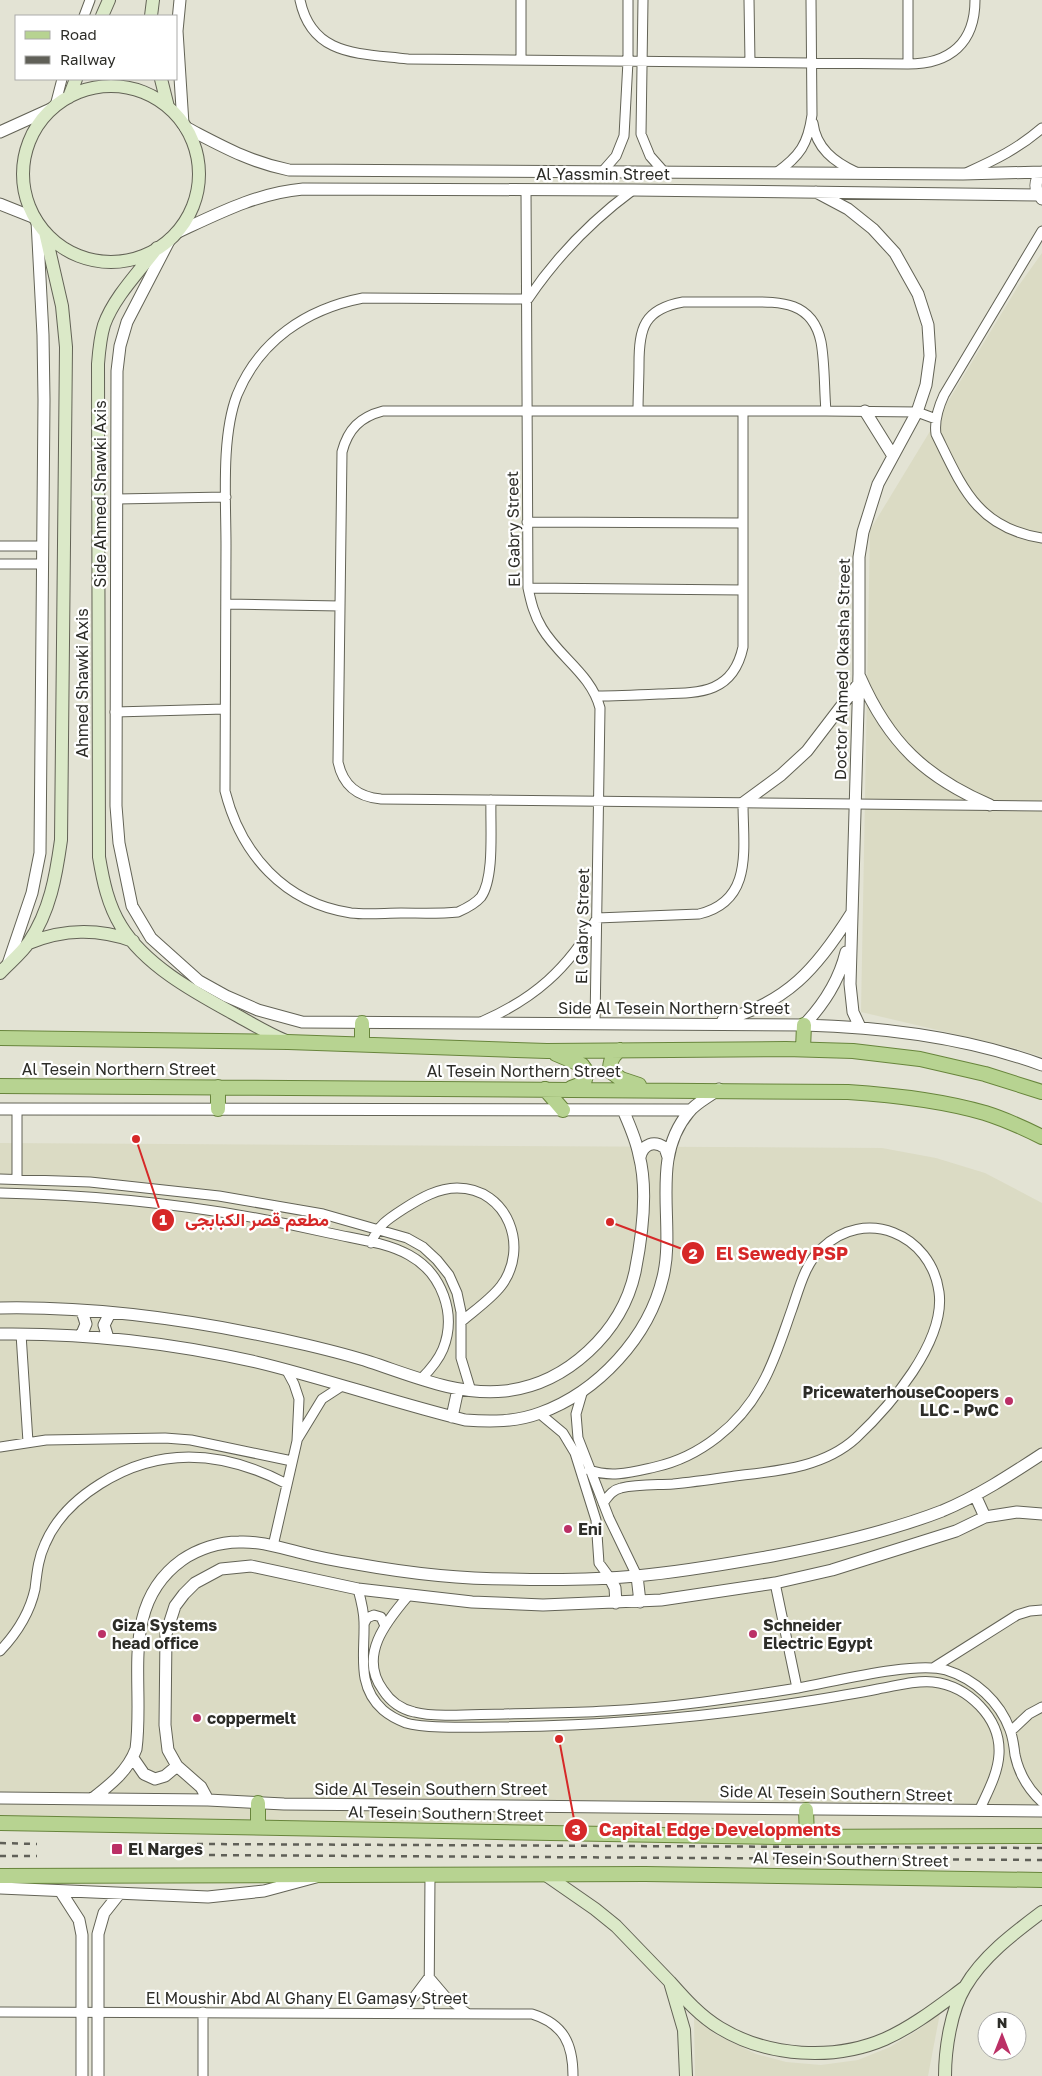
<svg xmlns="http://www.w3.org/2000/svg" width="1042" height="2076" font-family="'Golos Text',Vazirmatn,sans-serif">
  <rect width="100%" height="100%" fill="#e3e3d4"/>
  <path fill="#dbdbc4" d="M1042,253v804l-28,-9 -153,-36 9,-482 147,-242z
    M0,1143l882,5 54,10 49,15 57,30v626l-1042,-4z
    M940,2013l-12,63h-233l-1,-58 21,16 41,20 30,8 35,3 37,-5 32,-13 28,-17z"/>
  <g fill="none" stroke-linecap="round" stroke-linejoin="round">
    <g stroke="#636356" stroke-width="11">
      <path id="minor" d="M300,0c12,57 60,53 108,59l500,5c42,0 67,-21 67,-64
        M521,0v60
        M643,0l-2,134 9,22 15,17
        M749,0l1,62
        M84,16l6,-16
        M908,64v-64
        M55,106l7,-27
        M813,123c3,25 21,39 43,49
        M602,172l14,-16 8,-20 4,-75v-61
        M968,172c27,-12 51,-24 74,-44
        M776,173c24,-17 32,-29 36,-58l-1,-115
        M526,190l2,398c3,14 6,27 14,40 17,29 49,46 58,80l-5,316
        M1042,231l-98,164c-6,13 -10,25 -8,39 26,53 41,94 106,104
        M638,411c0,-16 1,-32 1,-47 0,-36 5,-55 44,-62 19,0 39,0 58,0 34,0 71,-4 80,40 4,22 3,46 5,69
        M936,419l-19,-7 -91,-1h-443c-23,6 -35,18 -41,41l-4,310c5,24 20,35 43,37l661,7
        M117,499l109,-2
        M527,522l216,1
        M0,546h42
        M0,564h42
        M528,588l215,2
        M226,604l114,2
        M597,696c20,0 41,-1 62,-2 40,-1 74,0 84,-47v-236
        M115,712l110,-3
        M491,800c-1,25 4,77 -10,97 -6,7 -14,11 -23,15 -19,2 -38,1 -57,1 -16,0 -34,2 -50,0 -67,-10 -110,-59 -126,-122 0,-82 1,-164 1,-246 0,-45 -5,-108 11,-150 22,-54 69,-86 126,-97l165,1c29,-43 63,-78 105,-109
        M481,1022c53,-23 87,-53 116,-104l102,-4c55,-13 44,-66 44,-111
        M17,1109v70
        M0,1179l90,3 129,14 104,18 84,24 16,9 14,13 12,15 8,18 4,19v46l10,33
        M0,1193c111,2 221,15 329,40 26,6 57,9 80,22 33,18 48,59 34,94 -5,12 -13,21 -22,30
        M371,1243c8,-19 17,-24 34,-35 16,-10 33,-20 52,-20 51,0 73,60 44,98 -10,13 -26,24 -39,35
        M21,1334l7,108
        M583,1390l-7,24 2,24 31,80 28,58
        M539,1413l24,20 12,20 21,67 3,43 11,15
        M297,1440l25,-41 20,-13
        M0,1447l46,-7 119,-2 26,2 101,21
        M589,1470c23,8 43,2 66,-3 45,-10 85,-42 107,-83 13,-23 21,-50 30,-75 7,-20 13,-45 29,-60 44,-43 110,-15 118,43 7,50 -50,115 -83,146 -33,30 -79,33 -121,38 -21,3 -41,6 -62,8 -17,1 -36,0 -52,4 -9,2 -13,9 -18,15
        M273,1546l24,-105 2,-42 -5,-15 -7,-13
        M775,1583l22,105
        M358,1589c3,11 6,22 6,33 1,32 -8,64 19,88 7,6 15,10 23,13 20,6 66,4 89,4 103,-1 205,-9 307,-25 26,-4 51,-8 76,-13 18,-3 37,-9 55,-7 35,4 68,36 66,72 -1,20 -12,39 -20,57
        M408,1596c-22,26 -50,60 -25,94 7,11 18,19 31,22 23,6 65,2 90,2 34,-1 68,-1 102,-3 64,-3 129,-13 192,-23 35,-6 116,-27 148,-18 29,9 54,32 64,60 3,8 4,16 5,25 4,19 13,34 27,47
        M364,1624l3,-6 7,-3 7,2 4,9
        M0,1651c16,-17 30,-39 35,-62 2,-16 3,-30 10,-45 11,-26 31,-45 55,-60 61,-39 124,-33 187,0
        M933,1668l84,-53 13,-4 12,-1
        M1011,1731l18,-17 13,-7
        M0,2012l532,2c32,10 41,30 41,62
        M203,2012v64
        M396,2013l18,-16 15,-20 17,20 21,16
        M429,2013l1,-137"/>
    </g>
    <g stroke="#636356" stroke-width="13">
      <path id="tertiary" d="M180,0l-3,31 6,93
        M185,127c35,18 64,35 104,43l674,4 79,-2
        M0,132l53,-24
        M816,192l32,17 25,20 22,24 23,41 10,31 2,31 -4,29 -9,27 -39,72 -15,48 -4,25v117l-9,310 3,28 7,15
        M1042,199c-8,-9 -8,-18 0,-27
        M0,204l35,14
        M176,233c41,-19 81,-40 127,-44l330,1 405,5
        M170,239l-43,83 -7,24 -3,25 -1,435 3,37 13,63 19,32 48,43 27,15 32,14 44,12 502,3c80,2 161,12 238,40
        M865,411l28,45
        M860,677c29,66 65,100 130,128
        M743,803l38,-28 26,-24 52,-68
        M8,964l24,-71 8,-40 4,-453 -1,-65 -6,-114
        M723,1020c64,-17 94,-52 128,-106
        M804,1025c20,-21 35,-44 42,-73
        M0,1109l690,1
        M640,1157c3,-13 14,-17 25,-9l3,9
        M0,1308c103,-2 207,14 307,37 21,5 42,10 63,17 43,14 88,34 135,29 62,-7 117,-59 130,-119 7,-35 13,-83 4,-117 -3,-16 -10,-31 -16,-45
        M0,1334c86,-1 173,9 256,28 71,17 139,41 209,58 26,2 51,2 75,-7 58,-21 109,-76 123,-136 13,-54 -14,-118 26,-165 7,-9 20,-15 30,-23
        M81,1336l5,-12 -4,-13
        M108,1338l-4,-13 6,-12
        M452,1417l6,-28
        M975,1495l10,22
        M637,1576l3,26
        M610,1578l5,10 1,15
        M133,1758l11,16 11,5 10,-3 12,-10
        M0,1798l208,2 76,4 758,7
        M92,1799c18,-14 36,-28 44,-50 9,-66 -18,-143 46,-189 16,-11 37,-18 57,-18 20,-1 39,5 59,10 19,5 39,9 59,12 50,9 102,15 153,15 42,1 85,1 126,-3 46,-4 91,-12 136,-20 58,-11 116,-24 170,-45 36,-15 68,-36 100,-57
        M208,1800l-7,-13 -24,-21 -9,-16 -3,-25 1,-91 9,-28 9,-12 11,-11 26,-14 30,-3 107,23 114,13 71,3 118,-5 114,-17 57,-13 124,-39 29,-14 32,-5 25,2
        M0,1888l208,9 56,-6 52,-14
        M61,1892l18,28 3,15v141
        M98,2076v-142l6,-21 15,-19"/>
    </g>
    <g stroke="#636356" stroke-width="14">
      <path id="secondary" d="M102,16l7,-16
        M151,16l2,-16
        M161,79l7,28
        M23 174a88 88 0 1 1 176 0a88 88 0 1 1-176 0Z
        M69,97l7,-18
        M157,248c-18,24 -43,49 -53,77 -4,13 -5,26 -6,39l1,493c4,24 9,48 22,69 25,41 77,68 117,90 16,9 31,18 48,25
        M29,943c35,-14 68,-15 104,-2
        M0,973c9,-10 22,-20 29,-31 21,-31 27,-66 32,-102l5,-493 -4,-41 -17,-74
        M546,1875l49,34 21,17 54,56 14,48 2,46
        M670,1982c15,17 30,34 50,46 48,29 114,33 165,11 29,-13 54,-33 80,-52
        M945,2076c0,-27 6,-66 20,-89 18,-31 49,-54 77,-75"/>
    </g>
    <g stroke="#68853c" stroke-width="16">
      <path id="primary" d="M362,1023v21
        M0,1038l288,4 259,9 239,-2 67,2 67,8 65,15 57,18
        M803,1049l1,-24
        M620,1050c-8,6 -10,11 -10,21l11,8 18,6
        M556,1054l26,11 5,7 -3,11 -13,5
        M0,1086l848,6c46,3 92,8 137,21 19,6 39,15 57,24
        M545,1089l18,21
        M218,1109v-22
        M258,1803v24
        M806,1810l1,27
        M0,1823l777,14 265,-1
        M0,1876l645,-2 397,6"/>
    </g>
    <use href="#minor" stroke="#fff" stroke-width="9"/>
    <use href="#tertiary" stroke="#fff" stroke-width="11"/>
    <use href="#secondary" stroke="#dbe9c8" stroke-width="12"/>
    <use href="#primary" stroke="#b7d391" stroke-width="14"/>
    <path stroke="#606058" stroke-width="2.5" stroke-dasharray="6 6" stroke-linecap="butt" d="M0,1843l37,1
      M197,1844l845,4
      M197,1855l845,5
      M0,1856h37"/>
  </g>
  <g fill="#bb3066" stroke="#fff" stroke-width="2">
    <circle cx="1009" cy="1401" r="5"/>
    <circle cx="568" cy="1529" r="5"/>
    <circle cx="102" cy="1634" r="5"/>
    <circle cx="753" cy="1634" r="5"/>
    <circle cx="197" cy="1718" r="5"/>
    <rect x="111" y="1843" width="12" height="12" rx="2.5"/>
  </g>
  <g text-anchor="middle" stroke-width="4.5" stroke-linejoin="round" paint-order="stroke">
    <g font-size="16" fill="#2d2d28" stroke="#fff">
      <text x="603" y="180">Al Yassmin Street</text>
      <text transform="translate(100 494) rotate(-90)" y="6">Side Ahmed Shawki Axis</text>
      <text transform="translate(513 529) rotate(-91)" y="6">El Gabry Street</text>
      <text transform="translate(842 669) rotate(-89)" y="6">Doctor Ahmed Okasha Street</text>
      <text transform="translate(82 683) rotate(-90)" y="6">Ahmed Shawki Axis</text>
      <text transform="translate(582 926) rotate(-89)" y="6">El Gabry Street</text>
      <text x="674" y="1014">Side Al Tesein Northern Street</text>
      <text x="119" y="1075">Al Tesein Northern Street</text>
      <text x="524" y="1077">Al Tesein Northern Street</text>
      <text x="431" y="1795">Side Al Tesein Southern Street</text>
      <text transform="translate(836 1793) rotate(1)" y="6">Side Al Tesein Southern Street</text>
      <text transform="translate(446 1813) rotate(1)" y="6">Al Tesein Southern Street</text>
      <text transform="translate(851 1859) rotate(1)" y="6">Al Tesein Southern Street</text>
      <text x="307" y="2004">El Moushir Abd Al Ghany El Gamasy Street</text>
    </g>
    <g font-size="16" font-weight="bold" fill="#2d2d28" stroke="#fff" text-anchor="start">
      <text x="999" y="1398" text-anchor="end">PricewaterhouseCoopers<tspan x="999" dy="18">LLC - PwC</tspan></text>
      <text x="578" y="1535">Eni</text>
      <text x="112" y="1631">Giza Systems<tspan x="112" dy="18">head office</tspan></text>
      <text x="763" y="1631">Schneider<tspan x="763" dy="18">Electric Egypt</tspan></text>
      <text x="207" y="1724">coppermelt</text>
      <text x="128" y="1855">El Narges</text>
    </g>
  </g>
  <path fill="none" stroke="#d62828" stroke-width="2" d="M136 1139L163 1220M610 1222L693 1253M559 1739L576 1830"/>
  <g fill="#d62828" stroke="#fff" stroke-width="2">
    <circle cx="136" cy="1139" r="5"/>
    <circle cx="610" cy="1222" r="5"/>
    <circle cx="559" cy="1739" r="5"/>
    <circle cx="163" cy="1220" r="12"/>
    <circle cx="693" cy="1253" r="12"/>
    <circle cx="576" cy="1830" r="12"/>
  </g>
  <g font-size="15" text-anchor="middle" font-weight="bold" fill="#fff">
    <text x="163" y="1225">1</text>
    <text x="693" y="1259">2</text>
    <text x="576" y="1835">3</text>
  </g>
  <g font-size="18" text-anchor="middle" font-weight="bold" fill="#d62828" stroke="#fff" stroke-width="4.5" stroke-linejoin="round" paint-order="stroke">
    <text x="257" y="1226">مطعم قصر الكبابجى</text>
    <text x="782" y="1260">El Sewedy PSP</text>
    <text x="720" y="1836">Capital Edge Developments</text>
  </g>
  <rect x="15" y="15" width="162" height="65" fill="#ffffff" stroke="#ababa9"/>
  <rect x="25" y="31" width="25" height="8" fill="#b7d391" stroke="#ababa9"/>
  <text x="60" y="40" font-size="15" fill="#2d2d28">Road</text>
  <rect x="25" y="56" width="25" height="8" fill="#606058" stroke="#ababa9"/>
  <text x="60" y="65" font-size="15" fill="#2d2d28">Railway</text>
  <g transform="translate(1002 2036)"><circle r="24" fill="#ffffff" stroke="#ababa9"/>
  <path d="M0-4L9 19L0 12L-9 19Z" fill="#bb3066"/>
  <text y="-8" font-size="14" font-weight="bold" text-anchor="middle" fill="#2d2d28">N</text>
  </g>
</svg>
